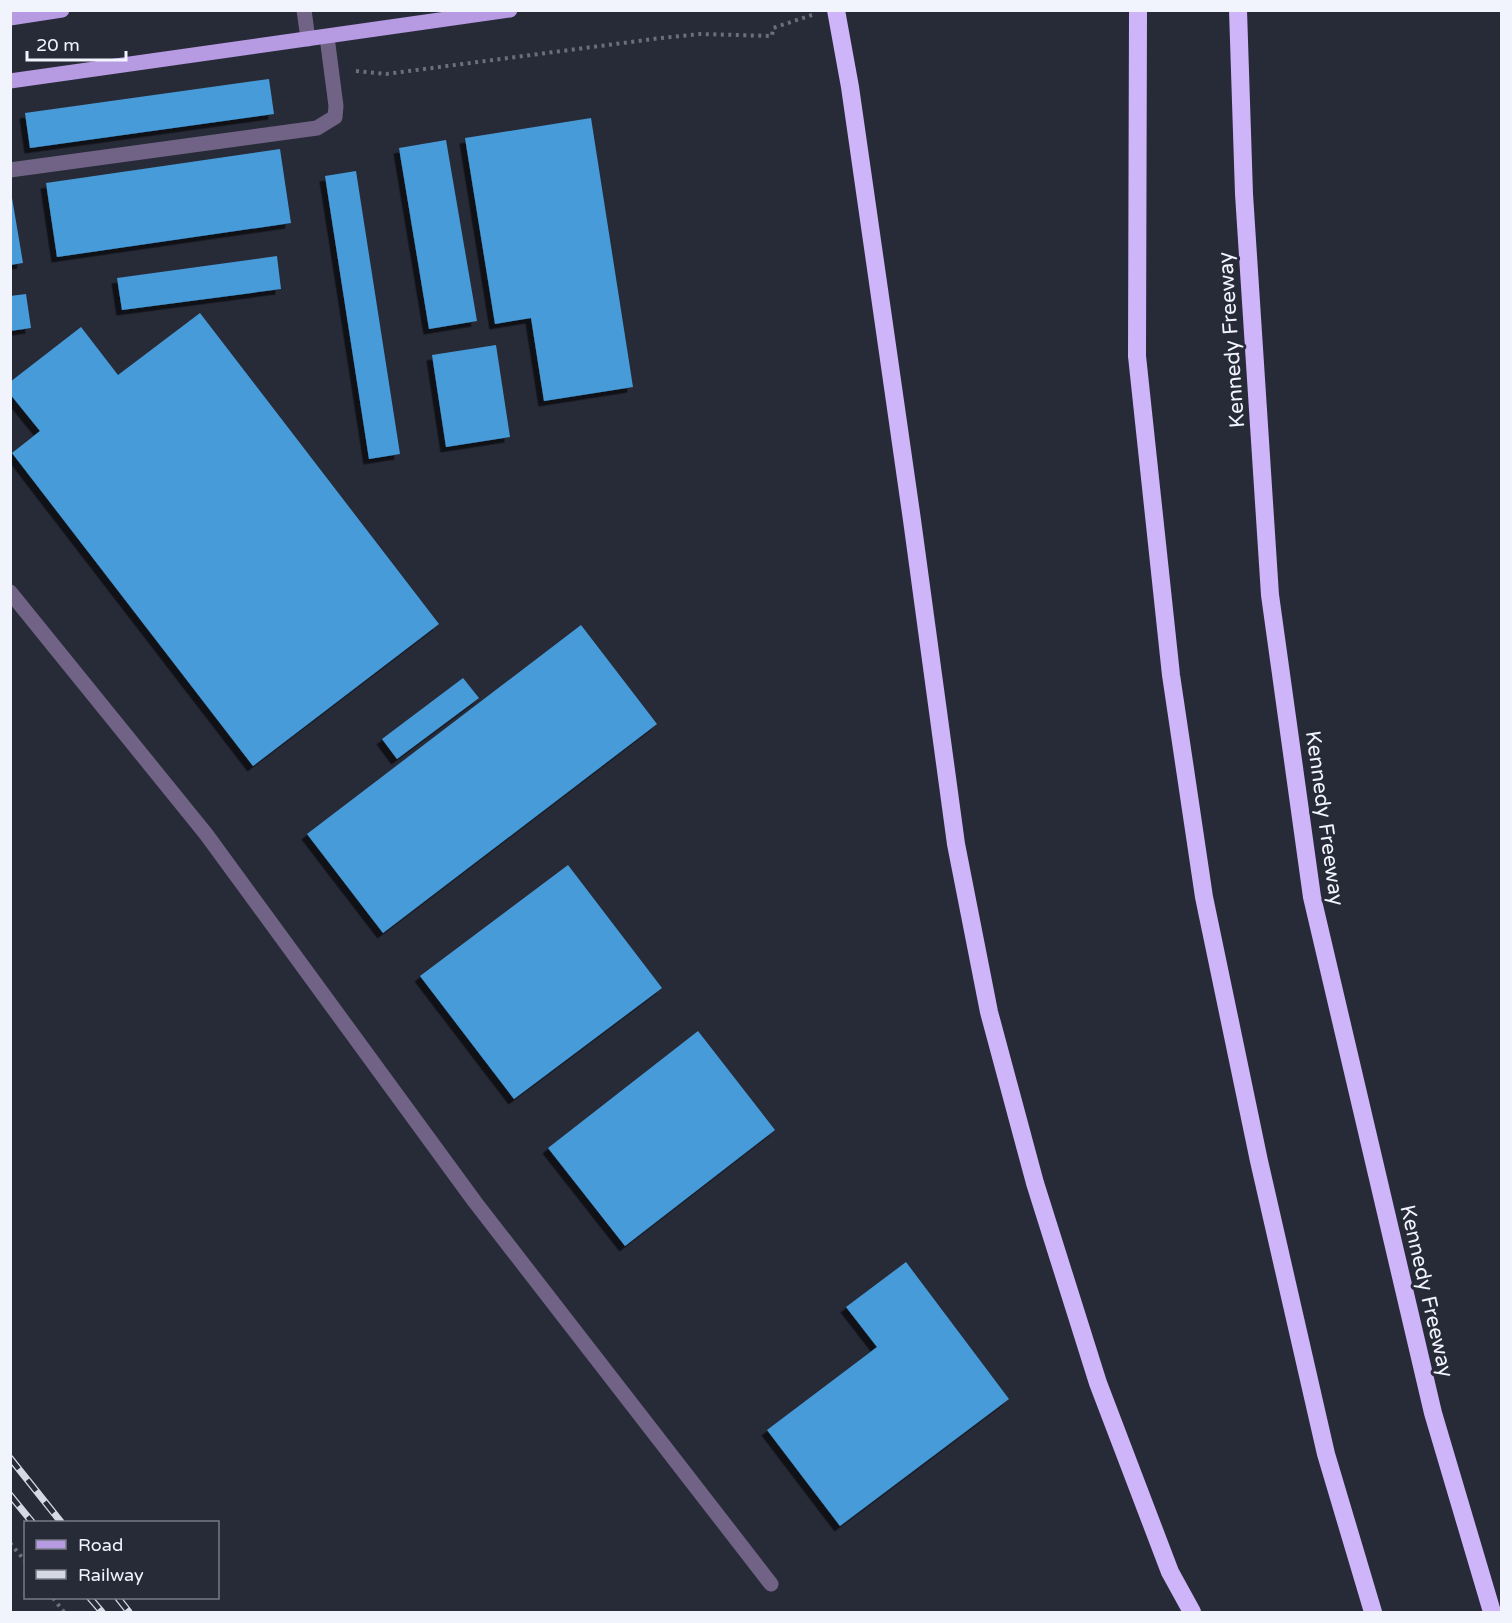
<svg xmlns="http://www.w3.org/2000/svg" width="1512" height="1623" font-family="'Varela Round',sans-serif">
  <defs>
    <filter id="shadow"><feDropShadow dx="-5.5" dy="5.5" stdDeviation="0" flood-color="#0009"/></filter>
  </defs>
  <rect width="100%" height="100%" fill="#272a37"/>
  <path fill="#469bd9" filter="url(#shadow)" d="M269,79l5,35 -244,34 -5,-35z
    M591,118l42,269 -89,14 -13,-83 -36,6 -30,-186z
    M446,140l31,181 -48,8 -30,-181z
    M280,149l11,74 -234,34 -11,-74z
    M356,171l44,283 -31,5 -44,-283z
    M10,186l13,77 -13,2z
    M277,256l4,33 -159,21 -5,-32z
    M26,294l5,34 -21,3v-35z
    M200,313l239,311 -186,142 -241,-313 28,-22 -30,-37v-12l71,-55 37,48z
    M496,345l14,92 -64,10 -14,-92z
    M581,625l76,99 -274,209 -76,-99z
    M463,678l16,20 -82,61 -15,-20z
    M568,865l94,123 -148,111 -94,-123z
    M698,1031l77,99 -150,116 -77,-98z
    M906,1262l103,137 -169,127 -73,-96 110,-83 -31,-40z"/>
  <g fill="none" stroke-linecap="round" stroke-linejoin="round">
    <path stroke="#6c6f7b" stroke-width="4" stroke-dasharray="3 4.5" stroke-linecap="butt" d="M356,71l30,3 275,-36 39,-4 72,2 1,-8 39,-13
      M10,1543l16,19
      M53,1598l11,14"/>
    <path stroke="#706386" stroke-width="15" d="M304,10l4,29
      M10,170l307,-42 18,-11 1,-11 -9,-69
      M10,592l196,242 269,368 296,382"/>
    <path stroke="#b69ae2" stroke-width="15" d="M10,18l52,-8
      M10,81l500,-71"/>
    <path stroke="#ceb4f9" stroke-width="18" d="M836,10l14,77 62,433 44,324 33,168 46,171 63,200 72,189 22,40
      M1138,10l-1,346 34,319 33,222 55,264 67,293 47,158
      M1238,10l6,184 26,401 42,302 121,516 59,199"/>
    <g stroke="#d6d9e3" stroke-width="7">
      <path id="rail" d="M10,1458l51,64
        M10,1495l22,27
        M90,1598l12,14
        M118,1598l11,14"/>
    </g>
    <use href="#rail" stroke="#272a37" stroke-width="4.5" stroke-dasharray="14" stroke-linecap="butt"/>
  </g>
  <g text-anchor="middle" stroke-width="6" stroke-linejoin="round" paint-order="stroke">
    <g font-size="21" fill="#f1f4fd" stroke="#272a37">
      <text transform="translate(1231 340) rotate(-94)" y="7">Kennedy Freeway</text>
      <text transform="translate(1325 818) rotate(82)" y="7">Kennedy Freeway</text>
      <text transform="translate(1427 1291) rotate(77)" y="7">Kennedy Freeway</text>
    </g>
  </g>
  <rect width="1512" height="1623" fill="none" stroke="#f1f4fd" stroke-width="24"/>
  <rect x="24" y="1521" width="195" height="78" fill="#272a37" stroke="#787b86" stroke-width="1.5"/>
  <rect x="36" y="1540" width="30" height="9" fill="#b69ae2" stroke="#787b86" stroke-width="1.5"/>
  <text x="78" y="1551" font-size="18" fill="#f1f4fd">Road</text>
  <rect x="36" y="1570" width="30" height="9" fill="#d6d9e3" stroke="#787b86" stroke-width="1.5"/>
  <text x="78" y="1581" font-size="18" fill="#f1f4fd">Railway</text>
  <path d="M27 51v9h99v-9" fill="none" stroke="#f1f4fd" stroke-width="3"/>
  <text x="36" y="51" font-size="18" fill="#f1f4fd" stroke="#272a37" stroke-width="4.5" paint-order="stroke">20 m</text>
</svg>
